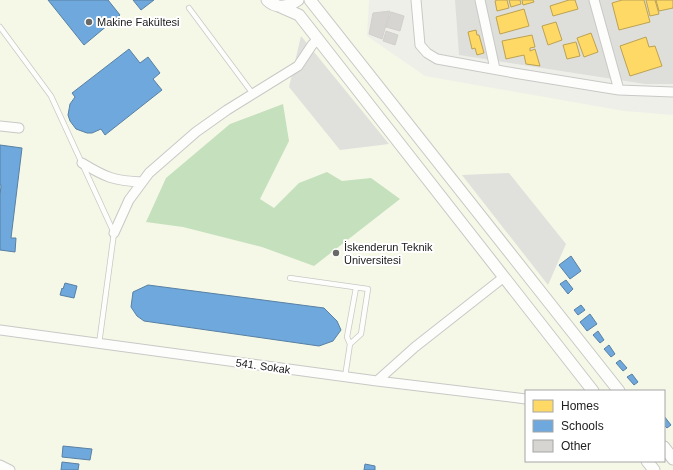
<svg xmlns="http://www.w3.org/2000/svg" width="673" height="470" font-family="Arial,sans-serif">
  <rect width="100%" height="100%" fill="#efefea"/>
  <path fill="#dededb" d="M455,0h218v84h-28l-186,-29z"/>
  <path fill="#f5f8e6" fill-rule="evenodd" d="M0,0h369l-2,36 58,40 199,35 49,4v355h-673zM526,391h138v70h-138z"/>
  <path fill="#c4e0bd" d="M283,104l6,37 -29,58 14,9 25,-25 28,-11 15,9 29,-3 29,21 -86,67 -52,-19 -79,-20 -37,-5 20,-44 64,-54z"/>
  <path fill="#e0e0dd" d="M301,36l88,108 -49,6 -51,-63z
    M509,173l57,71 -18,41 -86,-110z"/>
  <path fill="#ffd966" stroke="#bca251" d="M497,0h10l2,8 -12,3 -2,-10z
    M509,0h11l1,4 -10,3z
    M522,0h11l1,2 -11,3z
    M569,0h6l3,9 -25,7 -3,-10z
    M622,0h22l6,22 -31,8 -7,-27z
    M646,0h9l4,14 -9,2z
    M656,0h17v8l-14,3z
    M524,9l5,17 -29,8 -4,-17z
    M556,22l6,18 -14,5 -6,-19z
    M476,30l1,5h2l5,18 -7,2 -2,-7 -3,1 -4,-17z
    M591,33l7,19 -14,5 -7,-19z
    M532,35l3,12 -5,1v3l5,-2 5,17 -14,-2 -2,-9 -18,4 -4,-18z
    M646,37l3,10 6,-1 7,20 -32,10 -10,-30z
    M576,42l4,14 -13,3 -4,-14z"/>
  <path fill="#6fa8dc" stroke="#5880a4" d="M48,0h60l12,15 -36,30z
    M133,0h21l-13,10z
    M129,49l11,14 8,-6 12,16 -7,6 9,11 -57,45 -4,-6 -9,4h-5l-11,-4 -6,-8 -2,-6 2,-11 5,-7 -3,-4z
    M0,145l22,3 -11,90h5l-1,14 -15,-2v-54l1,-11h-1z
    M571,256l10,15 -11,8 -11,-14z
    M566,280l7,9 -5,5 -8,-10z
    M65,283l12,3 -3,12 -14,-3 2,-7 1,1z
    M148,285l176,23 13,13 4,9 -8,11 -14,5 -175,-25 -7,-5 -6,-9 2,-15z
    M581,305l4,5 -7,5 -4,-5z
    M590,314l7,10 -10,7 -7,-9z
    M598,331l6,9 -4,3 -7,-8z
    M609,345l6,9 -4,3 -7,-8z
    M620,360l7,8 -4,3 -7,-8z
    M632,374l6,8 -4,3 -7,-8z
    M664,416l7,9 -4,3 -3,-3z
    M63,446l29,3 -2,11 -28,-3z
    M62,462l17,2 -1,6h-17z
    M365,464l10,2v4h-11z"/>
  <path fill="#d6d5d1" stroke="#d3d0cb" d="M390,11l-8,28 -13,-5 4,-21z
    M391,12l13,4 -4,15 -14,-4z
    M386,31l12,4 -3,10 -12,-4z"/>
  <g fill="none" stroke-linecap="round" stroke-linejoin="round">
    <g stroke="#c8c8c6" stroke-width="6">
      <path id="service" d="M189,8l64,86
        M0,27l51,69 63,137 -15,111
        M290,278l78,11 -7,45 -11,10 -5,33
        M350,344l-3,-7 9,-49"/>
    </g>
    <g stroke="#c8c8c6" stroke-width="11">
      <path id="minor" d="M416,0l4,45 7,8 10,6 77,14 105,17 54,2
        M480,0l15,69
        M594,0l25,90
        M0,126l19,2
        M82,163c23,14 32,18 60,19
        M114,233l15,-33 20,-27 47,-41 31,-22 71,-44 14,-21 6,-6
        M0,330l377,51 149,18
        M377,381l38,-34 89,-70
        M0,465l10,5"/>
    </g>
    <g stroke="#c8c8c6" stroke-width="13">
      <path id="tertiary" d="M267,0c9,9 21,7 31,0
        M310,0l309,391
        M276,5l23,10 294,376
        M664,447l9,12
        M647,461l7,9"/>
    </g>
    <use href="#service" stroke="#fdfdfc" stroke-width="4.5"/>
    <use href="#minor" stroke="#fdfdfc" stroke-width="9"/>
    <use href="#tertiary" stroke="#fdfdfc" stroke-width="11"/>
  </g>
  <g fill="#696967" stroke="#fff" stroke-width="1.5">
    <circle cx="89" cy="22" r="4"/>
    <circle cx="336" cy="253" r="4"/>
  </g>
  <g text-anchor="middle" stroke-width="4" stroke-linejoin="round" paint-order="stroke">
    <g font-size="11" fill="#212121" stroke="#fff" text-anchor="start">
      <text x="97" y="26">Makine Fakültesi</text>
      <text x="344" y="251">İskenderun Teknik<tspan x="344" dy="13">Üniversitesi</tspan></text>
    </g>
    <g font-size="11" fill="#212121" stroke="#fff">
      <text transform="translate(263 366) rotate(8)" y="4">541. Sokak</text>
    </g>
  </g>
  <rect x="525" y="390" width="140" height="72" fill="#ffffff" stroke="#a6a6a6"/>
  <rect x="533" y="400" width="20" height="12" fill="#ffd966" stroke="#a6a6a6"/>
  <text x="561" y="410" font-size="12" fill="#212121">Homes</text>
  <rect x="533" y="420" width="20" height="12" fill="#6fa8dc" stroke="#a6a6a6"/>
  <text x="561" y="430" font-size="12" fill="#212121">Schools</text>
  <rect x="533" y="440" width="20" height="12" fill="#d6d5d1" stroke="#a6a6a6"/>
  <text x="561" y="450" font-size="12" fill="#212121">Other</text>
</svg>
